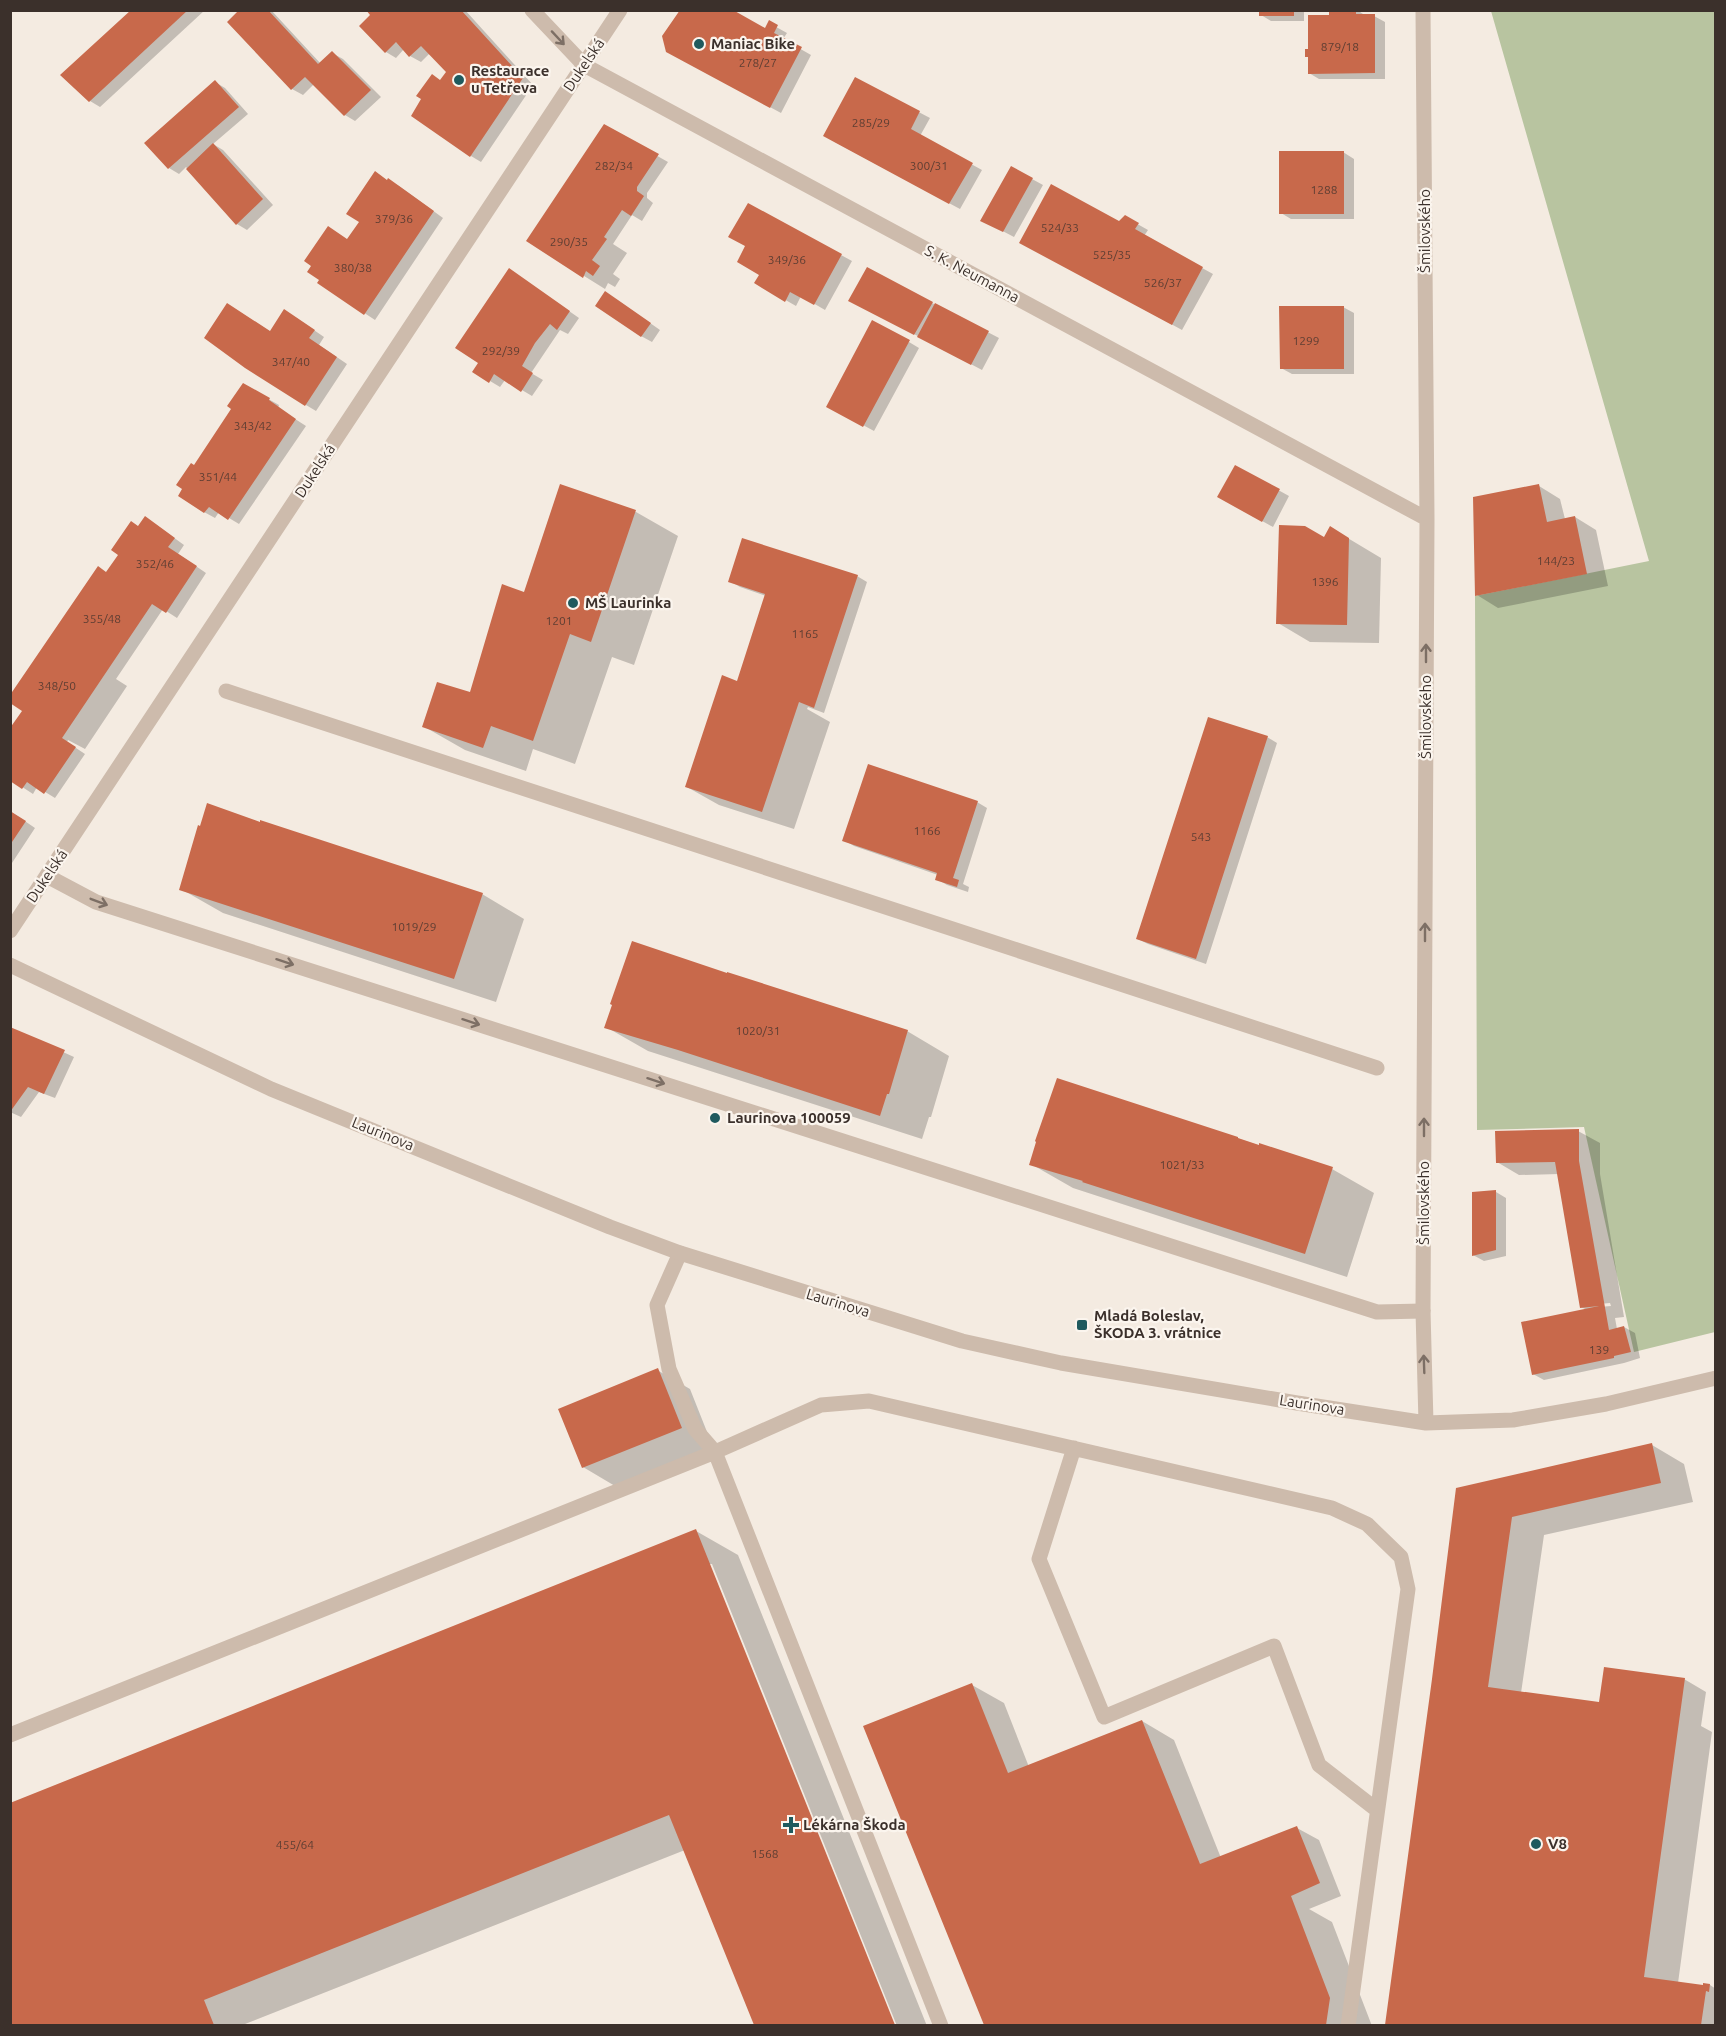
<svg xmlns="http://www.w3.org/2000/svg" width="1726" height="2036" font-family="Ubuntu,sans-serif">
  <rect width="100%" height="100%" fill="#f4ebe1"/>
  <path fill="#b8c4a0" d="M1491,11h224v1321l-81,20 -50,-225 -107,3 -2,-534 174,-35z"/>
  <path fill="#0003" fill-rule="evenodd" d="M133,10h72l-105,97 -10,-6z
    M241,10h30l50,54 11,-11 11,6 38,38 -26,24 -10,-6 -31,-31 -11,11 -11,-6 -63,-67z
    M369,10h96l68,75 -52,77 -10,-6 -31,-75 8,-9 -18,-19 -9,9 -11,-6 -6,-7 -8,9 -10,-6 -13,-37z
    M1261,10h43v11h-33l-10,-6z
    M1330,10h27l9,6h8l11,6v57h-66l-10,-6 22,-57z
    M769,23l18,10 -4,6 28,16 -30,58 -103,-56 88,-27z
    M856,79l74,39 -10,18 62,34 -22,39 -125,-67z
    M215,82l10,6 23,26 -35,30 10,6 50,55 -26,25 -10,-6 -51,-57 -7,7 -10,-6z
    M604,126l64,36 -21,31v5l6,5 -11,18 -10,-6 -19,29 14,9 -14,21 7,5 -5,8 -7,-4 -3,6 -77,-48z
    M1343,152l11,7v60h-63l-10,-6z
    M1012,168l31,17 -29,52 -21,-11z
    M388,181l11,5 44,32 -68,102 -56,-37z
    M1125,217l23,13 -4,6 69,38 -31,56 -161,-88 98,-20z
    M841,255l11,6 -27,49 -24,-14 -5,10 -40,-23 5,-9z
    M867,269l132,69 -17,32 -121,-64z
    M519,276l60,42 -11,16 -8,-4 -29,43 12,7 -11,16 -27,-16 -5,7 -10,-6z
    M616,299l44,31 -8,12 -11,-6z
    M228,305l43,27 24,-15 29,20 -5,8 28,19 -31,47 -10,-6z
    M1343,307l11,6v61h-62l-11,-6z
    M909,342l10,6 -45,83 -46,-25z
    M243,385l36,20 -1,3 28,18 -67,98 -20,-12 -4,6 -11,-6 -9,-46 38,-57z
    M1236,467l53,29 -16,31 -54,-30z
    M561,486l75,26 42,24 -44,129 -22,-8 -37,107 -42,-15 -7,22 -61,-21 -42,-24 48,-32 54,-100z
    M1539,486l21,13 5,20 10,-2 21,13 12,56 -110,22 -21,-13z
    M155,524l29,21 -6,9 28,19 -29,45 -14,-9 -47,70 11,7 -42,63 -17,-9 -1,2 18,12 -30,44 -18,-11 -4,7 -23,-15 97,-206 32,-46z
    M1331,528l50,30 -2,85 -69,-1 -32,-19z
    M857,576l10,6 -43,131 -16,-6 -1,2 23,13 -36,107 -75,-24 -32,-18 51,-104 28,-87 -26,-9 -10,-6z
    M1267,737l10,6 -71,221 -58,-20 -10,-5z
    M977,802l10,6 -24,76 6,3 -1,5 -21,-7 -10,-6 1,-4 -84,-29 -10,-6z
    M10,811l25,17 -25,38z
    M181,889l301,5 42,25 -28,83 -273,-89z
    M606,1027l301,4 42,25 -18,61h-2l-7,22 -274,-88z
    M10,1028l64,29 -19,41 -16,-6 -18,25 -11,-5z
    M1578,1131l22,12v31l24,143 -9,1 2,11 7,-2 11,6 5,25 -16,5 -80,17 -11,-6 54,-64 -6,-3 -22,-133 -40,1 -22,-13zM1610,1303l1,3 -12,1v-3z
    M1244,1142l88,27 42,24 -27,84 -274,-89 -42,-24z
    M1496,1192l10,6v58l-22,5 -11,-6z
    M657,1370l33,19 23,58 -98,39 -32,-19z
    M1652,1445l32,19 9,38 -149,33 -23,158 80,10 83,-24 22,13 -5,34 11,6 -34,251 26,4 6,-2 6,4v37h-330l48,-347 23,-190z
    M696,1531l42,24 189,471h-30l-185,-462h-4l185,462h-137l-71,-176 -440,174v2h-231l-4,-9z
    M972,1685l32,18 25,64 113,-46 32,19 47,118 76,-30 22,12 22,56 -32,13 23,13 40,104h-387l-83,-210z"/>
  <path fill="#c8694b" d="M131,10h57l-99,92 -29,-27z
    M239,10h29l50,54 14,-13 39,39 -27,26 -39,-39 -14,13 -64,-68z
    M366,10h95l62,68 -53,79 -59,-41 10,-17 -5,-3 16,-22 8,6 6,-8 -25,-26 -12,11 -13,-15 -11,11 -26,-27 11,-11z
    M680,10h53l32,18 4,-8 9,5 -4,8 28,14 -32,61 -104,-56 -4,-16z
    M1259,10h35v6h-35z
    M1329,10h27v4h19v59l-67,1v-17h-3v-8h3v-34h21z
    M855,77l65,34 -9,18 62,34 -24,41 -126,-68z
    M215,80l24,27 -71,62 -24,-26z
    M604,124l55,30 -22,33v4l7,5 -13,20 -9,-6 -18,27 3,2 -15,21 8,6 -7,10 -7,-5 -3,7 -57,-37z
    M213,143l50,56 -27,26 -50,-56z
    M1279,151h65v63h-65z
    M1011,166l22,12 -30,54 -23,-11z
    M375,171l12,9 1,-2 46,33 -70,104 -47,-32 2,-3 -12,-8 4,-6 -7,-5 24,-35 19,13 12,-17 -13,-8z
    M1051,184l68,37 6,-6 14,8 -4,6 68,38 -31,58 -153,-82z
    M748,203l94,51 -28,51 -24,-13 -5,10 -31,-19 5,-8 -22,-13 8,-16 -17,-9z
    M867,267l66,35 -19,33 -66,-34z
    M509,268l61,43 -13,19 -7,-6 -15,19 -13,23 11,7 -12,19 -27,-18 -5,9 -17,-11 6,-9 -23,-15z
    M605,291l46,32 -10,14 -46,-31z
    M227,303l43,28 14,-22 31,21 -6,8 28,19 -32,49 -60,-38 -41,-30z
    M935,303l54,28 -18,34 -54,-28z
    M1279,306h65v63h-64z
    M872,320l38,20 -47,87 -37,-20z
    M243,383l27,15 -1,2 27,19 -68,101 -19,-13 -5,6 -26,-17 4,-7 -6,-4 15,-22 3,2 37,-56 -4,-3z
    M1235,465l45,24 -18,33 -45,-25z
    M560,484l76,26 -45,132 -21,-8 -37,107 -42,-15 -8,22 -61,-21 15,-45 33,10 32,-108 22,8z
    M1539,484l8,38 28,-6 12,58 -112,22 -2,-99z
    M145,516l30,22 -7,9 29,19 -31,47 -14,-9 -90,134 14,9 -32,47 -17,-12 -5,7 -12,-8v-53l12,-17 -12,-8v-8l88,-129 8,6 12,-17 -7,-5 20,-29 7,5z
    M1279,525l26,1 19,11 6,-11 19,12 -2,87 -71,-1z
    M742,538l116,37 -44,133 -15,-6 -37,110 -77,-25 37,-112 15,6 28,-87 -37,-12z
    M1208,717l60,19 -72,223 -60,-20z
    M868,764l110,37 -25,77 6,2 -2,7 -22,-7 2,-7 -95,-32z
    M207,803l53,19v-2l223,73 -29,86 -275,-89 19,-65 2,1z
    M10,811l16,10 -16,24z
    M632,941l95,32v-1l181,58 -19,64h-2l-7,22 -202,-66 -74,-22 8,-23 -2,-1z
    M10,1027l55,23 -21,44 -16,-7 -18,25z
    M1057,1078l181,59v1l21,7v-2l74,24 -28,87 -223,-72 1,-1 -54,-16 7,-23 -1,-1z
    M1579,1129v32l30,169 15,-4 7,26 -17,4v2l-82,17 -11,-53 78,-16 -19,2 -25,-146 -59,1 -1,-32z
    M1496,1190v60l-24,6v-64z
    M658,1368l24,60 -100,40 -24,-59z
    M1652,1443l9,40 -149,34 -24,170 111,15 5,-35 81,11 -41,299 59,8v-2l7,1 -1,8 -3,-1 -5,34h-316l47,-346 24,-191z
    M696,1529l199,496h-141l-85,-210 -465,185 10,25h-202l-2,-4v-218z
    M972,1683l36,90 134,-53 58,144 97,-38 23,57 -29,13 39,102 -4,27h-342l-121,-299z"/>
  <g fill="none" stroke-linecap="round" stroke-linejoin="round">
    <path stroke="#cdbbac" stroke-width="15" d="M226,691l1151,377
      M47,876l49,26 1281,410 46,-1
      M1074,1448l-35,111 65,158 170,-71 45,119 58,45
      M10,1735l705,-283 -20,-23 -26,-60 -12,-64 23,-52
      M941,2026l-226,-574 106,-47 48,-4 463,107 35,16 34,33 7,32 -60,437"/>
    <path stroke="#cdbbac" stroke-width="15" d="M532,10l52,55 843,454
      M1423,10l4,509 -4,792 3,112
      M10,931l610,-921
      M10,965l261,124 339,138 70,26 282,88 99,22 236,40 129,20 87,-3 93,-16 110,-26"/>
  </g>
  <defs><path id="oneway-shaft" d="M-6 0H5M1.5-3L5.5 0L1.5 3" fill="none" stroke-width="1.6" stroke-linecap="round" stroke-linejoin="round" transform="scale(1.5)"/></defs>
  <g stroke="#7d6f65">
    <use href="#oneway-shaft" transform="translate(558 38) rotate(47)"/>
    <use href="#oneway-shaft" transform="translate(1426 653) rotate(-90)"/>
    <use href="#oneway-shaft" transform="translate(99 902) rotate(21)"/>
    <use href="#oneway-shaft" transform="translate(1425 932) rotate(-90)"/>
    <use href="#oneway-shaft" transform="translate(285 962) rotate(18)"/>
    <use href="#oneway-shaft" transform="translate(471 1022) rotate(18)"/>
    <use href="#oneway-shaft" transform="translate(656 1081) rotate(18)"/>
    <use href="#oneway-shaft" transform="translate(1424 1127) rotate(-90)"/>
    <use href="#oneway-shaft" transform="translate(1424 1364) rotate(-92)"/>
  </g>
  <g fill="#1f5a5e" stroke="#fbf5ee" stroke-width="2">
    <circle cx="699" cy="44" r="6"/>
    <circle cx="459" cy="80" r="6"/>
    <circle cx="573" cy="603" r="6"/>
    <circle cx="715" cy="1118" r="6"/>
    <rect x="1076" y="1319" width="12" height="12" rx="3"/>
    <path d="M788 1816h6v6h6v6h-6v6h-6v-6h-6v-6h6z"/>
    <circle cx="1536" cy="1844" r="6"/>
  </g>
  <g text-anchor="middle" stroke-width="4.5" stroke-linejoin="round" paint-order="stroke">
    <g font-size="12" fill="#5e3e33">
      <text x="1340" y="51">879/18</text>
      <text x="758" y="67">278/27</text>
      <text x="871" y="127">285/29</text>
      <text x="614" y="170">282/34</text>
      <text x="929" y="170">300/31</text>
      <text x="1324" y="194">1288</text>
      <text x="394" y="223">379/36</text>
      <text x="1060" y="232">524/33</text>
      <text x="569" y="246">290/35</text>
      <text x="1112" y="259">525/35</text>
      <text x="787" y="264">349/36</text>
      <text x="353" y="272">380/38</text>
      <text x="1163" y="287">526/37</text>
      <text x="1306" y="345">1299</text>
      <text x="501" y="355">292/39</text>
      <text x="291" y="366">347/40</text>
      <text x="253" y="430">343/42</text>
      <text x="218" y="481">351/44</text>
      <text x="1556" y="565">144/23</text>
      <text x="155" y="568">352/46</text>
      <text x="1325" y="586">1396</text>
      <text x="102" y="623">355/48</text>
      <text x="559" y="625">1201</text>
      <text x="805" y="638">1165</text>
      <text x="57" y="690">348/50</text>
      <text x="927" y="835">1166</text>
      <text x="1201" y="841">543</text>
      <text x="414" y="931">1019/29</text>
      <text x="758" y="1035">1020/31</text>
      <text x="1182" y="1169">1021/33</text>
      <text x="1599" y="1354">139</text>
      <text x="295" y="1849">455/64</text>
      <text x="765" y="1858">1568</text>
    </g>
    <g font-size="15" font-weight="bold" fill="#3b302b" stroke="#fbf5ee" text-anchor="start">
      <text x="711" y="49">Maniac Bike</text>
      <text x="471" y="76">Restaurace<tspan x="471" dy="17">u Tetřeva</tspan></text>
      <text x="585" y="608">MŠ Laurinka</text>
      <text x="727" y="1123">Laurinova 100059</text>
      <text x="1094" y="1321">Mladá Boleslav,<tspan x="1094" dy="17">ŠKODA 3. vrátnice</tspan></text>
      <text x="803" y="1830">Lékárna Škoda</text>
      <text x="1548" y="1849">V8</text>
    </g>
    <g font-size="15" fill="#3b302b" stroke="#fbf5ee">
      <text transform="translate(584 65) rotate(-56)" y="5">Dukelská</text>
      <text transform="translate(1425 231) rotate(-90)" y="5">Šmilovského</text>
      <text transform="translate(972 274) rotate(28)" y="5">S. K. Neumanna</text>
      <text transform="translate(315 471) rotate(-57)" y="5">Dukelská</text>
      <text transform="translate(1426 717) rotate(-90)" y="5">Šmilovského</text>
      <text transform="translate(47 876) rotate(-56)" y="5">Dukelská</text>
      <text transform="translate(383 1134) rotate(22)" y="5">Laurinova</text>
      <text transform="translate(1424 1203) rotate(-90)" y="5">Šmilovského</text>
      <text transform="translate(838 1303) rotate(17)" y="5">Laurinova</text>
      <text transform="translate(1312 1405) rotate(9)" y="5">Laurinova</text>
    </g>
  </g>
  <rect width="1726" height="2036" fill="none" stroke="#3b302b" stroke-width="24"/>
</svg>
